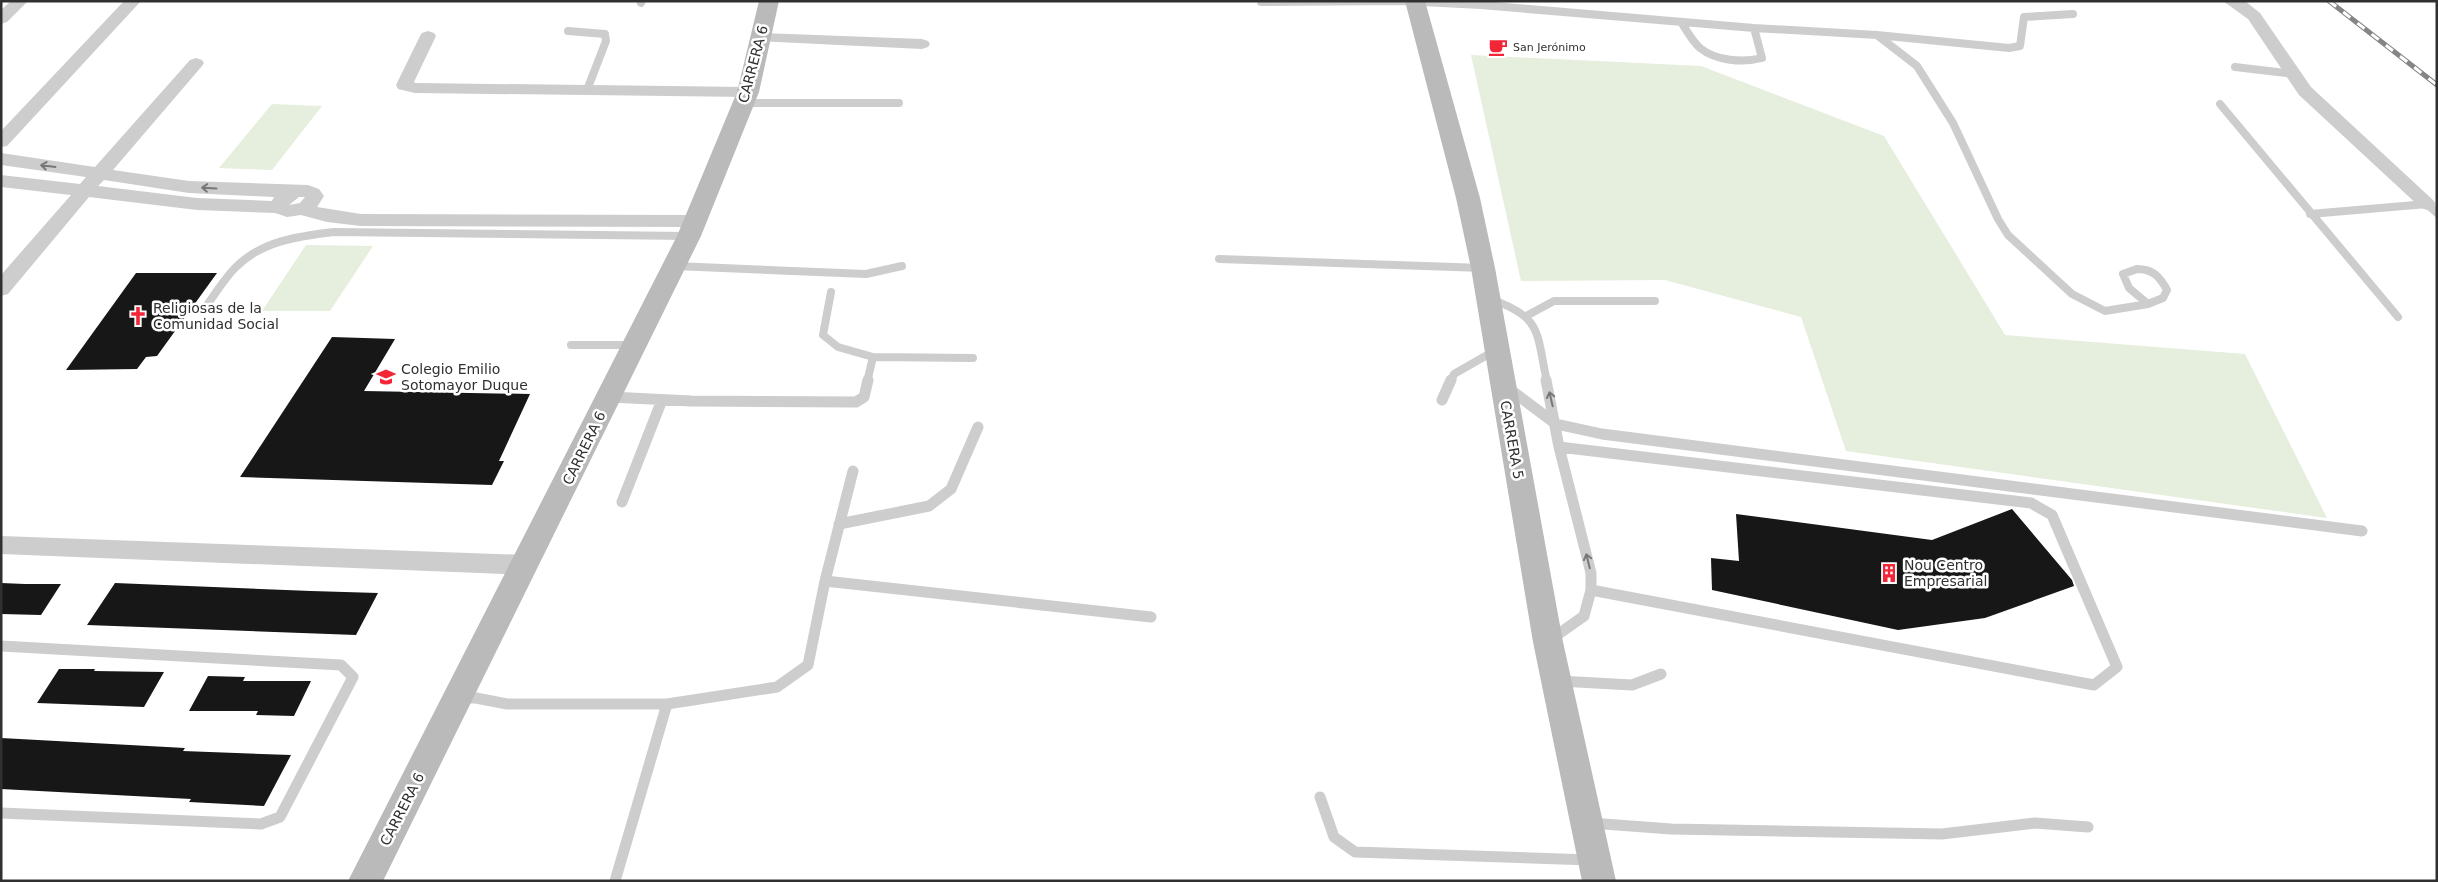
<svg xmlns="http://www.w3.org/2000/svg" width="2438" height="882" font-family="'DejaVu Sans',sans-serif">
  <rect width="100%" height="100%" fill="#fff"/>
  <path fill="#e6eedd" d="M1471,55l230,11 183,70 121,199 240,19 82,164 -481,-67 -45,-134 -136,-37 -144,1z
    M272,104l50,2 -50,64 -53,-2z
    M306,245l67,1 -43,65h-68z"/>
  <path fill="#171717" d="M136,273h81l-60,83 -11,1 -9,12 -71,1z
    M332,337l63,2 -31,52 166,3 -31,67h5l-12,24 -252,-8z
    M2012,509l60,71 2,6 -89,32 -87,12 -186,-40 -1,-32 28,3 -3,-47 196,26z
    M1,583l24,1h36l-20,31 -40,-1z
    M115,583l196,8 67,2 -22,42 -269,-10z
    M59,669h36l-1,2 70,1 -20,35 -107,-4z
    M208,676l37,1 -2,4h68l-17,35 -38,-1 2,-4h-69z
    M1,738l184,10 -2,3 108,4 -27,51 -75,-4 2,-3 -190,-10z"/>
  <g fill="none" stroke-linecap="round" stroke-linejoin="round">
    <path stroke="#cdcdcd" stroke-width="8" d="M1261,2l141,-1 79,4 273,23 8,30c-19,5 -46,3 -62,-10 -8,-7 -13,-17 -19,-26
      M641,3l1,-2
      M1754,28l123,7 132,13 11,-2 4,-29 49,-3
      M568,31l37,3 1,7 -19,49
      M1877,35l40,31 36,57 45,96 10,16 64,59 33,17 43,-7
      M2235,67l60,7
      M743,103h156
      M2220,104l178,213
      M2310,214l117,-10 10,9
      M1219,259l264,9
      M675,266l191,8 36,-8
      M2137,269c16,0 23,8 30,21l-4,8 -15,6 -19,-16 -6,-14z
      M831,292l-8,43 15,12 35,10 -6,25
      M1490,299c53,18 46,33 57,83
      M207,305c9,-12 17,-26 28,-37 26,-27 64,-32 99,-36l355,4
      M1528,315l26,-14h101
      M571,345h64
      M873,357l100,1
      M1451,382l3,-8 42,-24"/>
    <path stroke="#cdcdcd" stroke-width="11" d="M1546,380l13,67 32,126v17l-7,26 -34,24
      M1508,388l48,36 46,10 760,97
      M610,397l81,4 165,1 8,-5 4,-17
      M1442,400l9,-20
      M1559,447l472,56 21,12 65,152 -23,18 -503,-95
      M622,502l40,-102
      M839,524l90,-18 22,-17 27,-62
      M825,581l326,36
      M1,646l340,19 12,12 -73,140 -19,7 -260,-11
      M1559,681l73,4 29,-11
      M460,698h16l31,6h160l110,-17 31,-22 17,-84 28,-110
      M1320,797l14,40 21,15 236,8
      M1590,823l81,6 271,5 93,-11 53,4
      M615,881l52,-177"/>
    <path fill="#cdcdcd" fill-rule="evenodd" d="M11,1h17l-21,21 -6,2v-14z
      M124,1h17l-134,145 -6,1v-16z
      M2223,1h22l15,12 51,74 122,113 3,4 -3,4 -6,2 -6,-2 -122,-113 -51,-76z
      M428,31l6,2 2,3 -22,46 1,1 333,4 6,1 2,4 -2,4 -6,1 -333,-4 -17,-4 -2,-4 24,-49 2,-3z
      M761,33l161,6 6,2 2,3 -2,3 -6,2 -167,-8 -2,-3 2,-3z
      M196,58l6,2 2,3 -2,3 -89,104 76,11 119,4 11,4 5,7 -7,11 44,7 334,1 7,2 2,4 -2,4 -7,2 -334,-1 -34,-4 -26,-7 -14,2 -12,-4 -78,-3 -108,-13 -81,97 -7,2v-21l70,-80 -70,-8v-12l79,9 6,-7 -85,-12v-12l94,14 95,-107zM104,180l85,13 85,4 -2,4 -75,-3 -99,-12zM299,197h6l-5,6 -11,2z
      M1,536l525,19 8,3 3,7 -3,7 -8,3 -525,-21z"/>
    <path fill="#bababa" fill-rule="evenodd" d="M759,1h20l-20,91 -58,144 -318,645h-35l329,-645 60,-144z
      M1405,1h20l55,197 15,70 68,374 53,239h-34l-49,-239 -62,-374 -15,-70z"/>
    <g stroke="#858585" stroke-width="5">
      <path id="rail" d="M2329,1l108,84"/>
    </g>
    <use href="#rail" stroke="#fff" stroke-width="3" stroke-dasharray="9" stroke-linecap="butt"/>
  </g>
  <defs><path id="oneway-shaft" d="M-6 0H5M1.5-3L5.5 0L1.5 3" fill="none" stroke-width="1.6" stroke-linecap="round" stroke-linejoin="round" transform="scale(1.25)"/></defs>
  <g stroke="#777">
    <use href="#oneway-shaft" transform="translate(48 166) rotate(-173)"/>
    <use href="#oneway-shaft" transform="translate(209 188) rotate(-177)"/>
    <use href="#oneway-shaft" transform="translate(1551 399) rotate(-103)"/>
    <use href="#oneway-shaft" transform="translate(1588 561) rotate(-104)"/>
  </g>
  <defs>
    <g id="cafe-bare" transform="scale(1.5)"><path d="M-5.5-4.5H6V0H3Q3 3.5 0 3.5H-2.5Q-5.5 3.5-5.5 0ZM3-3.2v2h1.7v-2ZM-6 4.5H4V6H-6Z" fill="#f32638" stroke="#fff" stroke-width="2.5" paint-order="stroke"/></g>
    <g id="church-bare" transform="scale(1.5)"><path d="M-1.2-6h2.4v3.5h3.3v2.4h-3.3V6h-2.4V-.1h-3.3v-2.4h3.3Z" fill="#f32638" stroke="#fff" stroke-width="2.5" paint-order="stroke"/></g>
    <g id="school-bare" transform="scale(1.5)"><path d="M0-5L7-2L0 1L-7-2ZM-4 1L0 2.5L4 1V4Q0 6-4 4Z" fill="#f32638" stroke="#fff" stroke-width="2.5" paint-order="stroke"/></g>
    <g id="building-bare" transform="scale(1.5)"><path d="M-4-6H4V6H1V3H-1V6H-4ZM-2.5-4.3h1.7v1.8h-1.7ZM.8-4.3h1.7v1.8H.8ZM-2.5-1h1.7V.8h-1.7ZM.8-1h1.7V.8H.8Z" fill="#f32638" stroke="#fff" stroke-width="2.5" paint-order="stroke"/></g>
  </defs>
  <g fill-rule="evenodd">
    <use href="#cafe-bare" x="1498" y="47"/>
    <use href="#church-bare" x="138" y="316"/>
    <use href="#school-bare" x="386" y="377"/>
    <use href="#building-bare" x="1889" y="573"/>
  </g>
  <g text-anchor="middle" stroke-width="5" stroke-linejoin="round" paint-order="stroke">
    <g font-size="11" fill="#303030" stroke="#fff" text-anchor="start">
      <text x="1513" y="51">San Jerónimo</text>
    </g>
    <g font-size="14" fill="#303030" stroke="#fff">
      <text transform="translate(753 64) rotate(-75)" y="5">CARRERA 6</text>
      <text transform="translate(1512 440) rotate(80)" y="5">CARRERA 5</text>
      <text transform="translate(584 448) rotate(-64)" y="5">CARRERA 6</text>
      <text transform="translate(402 809) rotate(-63)" y="5">CARRERA 6</text>
    </g>
    <g font-size="14" fill="#303030" stroke="#fff" text-anchor="start">
      <text x="153" y="313">Religiosas de la<tspan x="153" dy="16">Comunidad Social</tspan></text>
      <text x="401" y="374">Colegio Emilio<tspan x="401" dy="16">Sotomayor Duque</tspan></text>
      <text x="1904" y="570">Nou Centro<tspan x="1904" dy="16">Empresarial</tspan></text>
    </g>
  </g>
  <rect width="2438" height="882" fill="none" stroke="#303030" stroke-width="5"/>
</svg>
